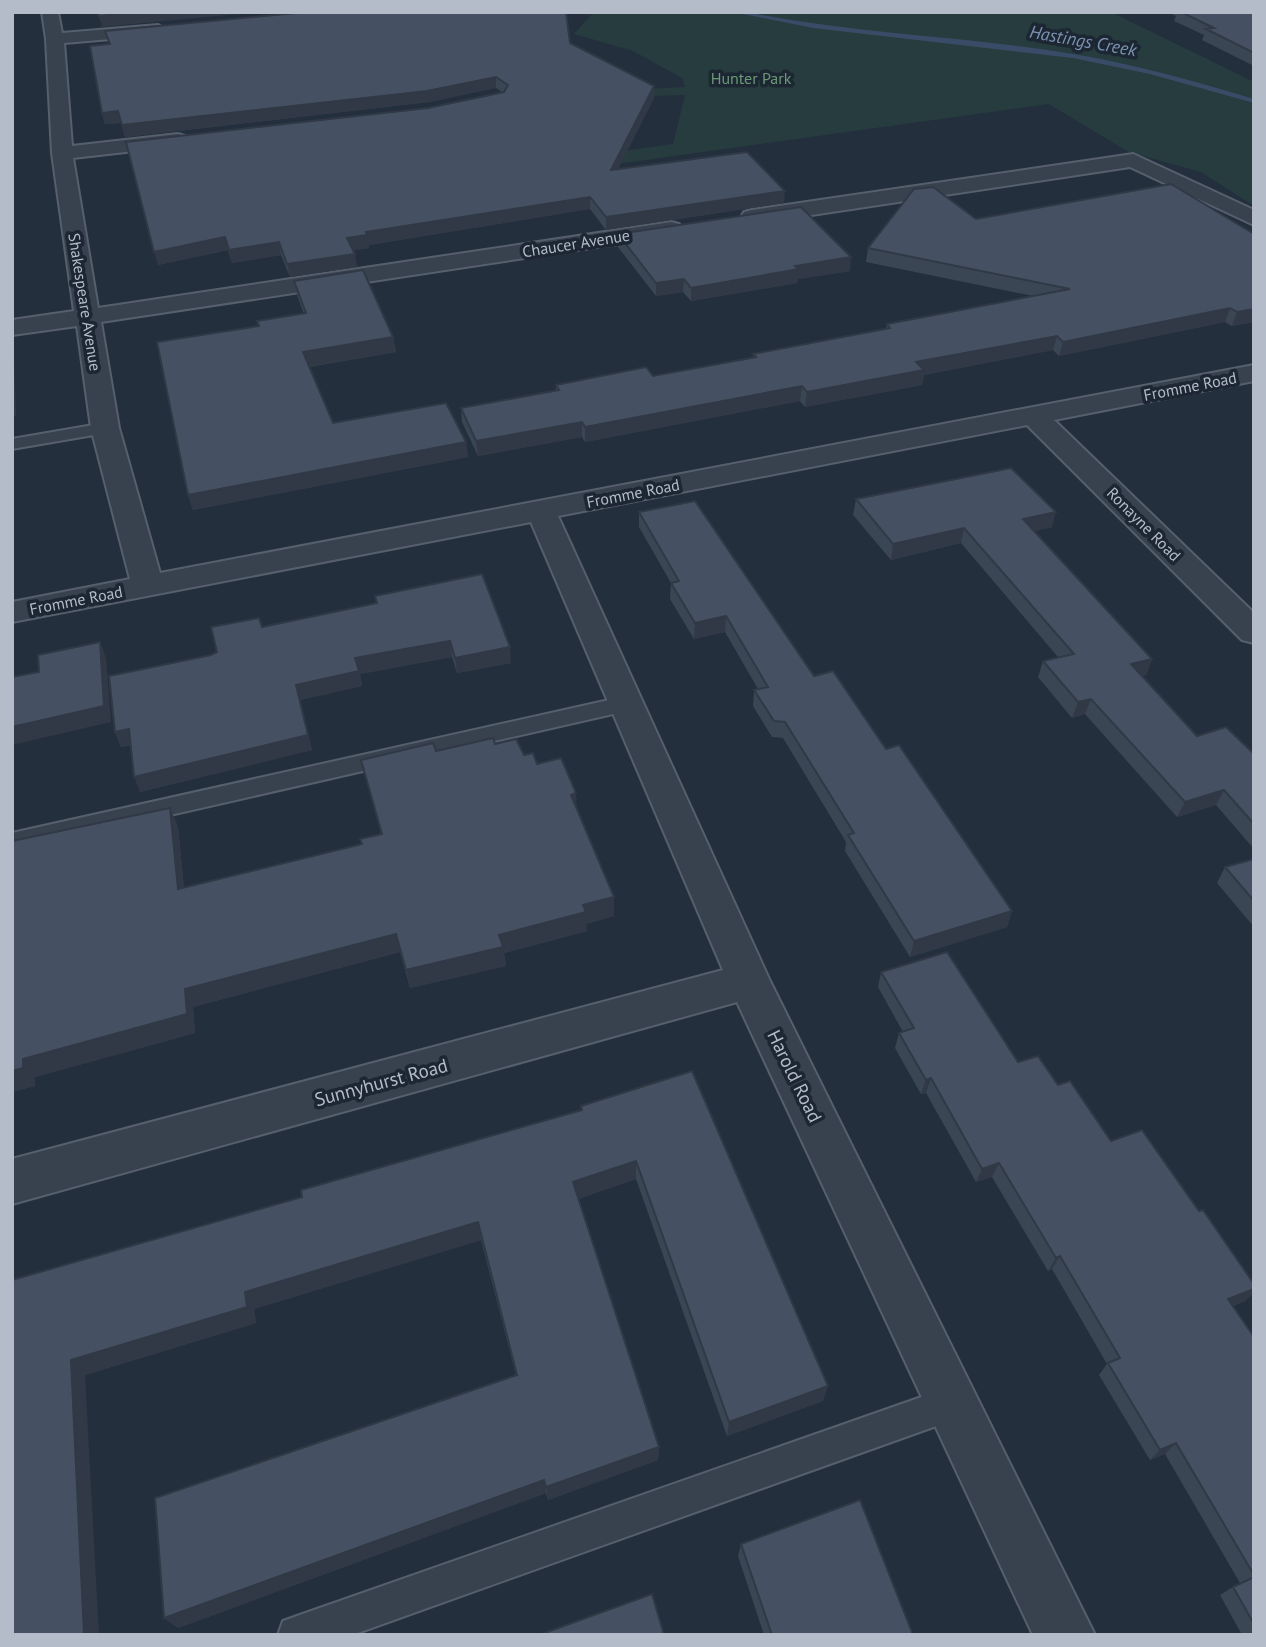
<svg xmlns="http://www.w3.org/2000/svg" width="1266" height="1647" font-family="'PT Sans',sans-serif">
  <rect width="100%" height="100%" fill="#242f3e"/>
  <path fill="#263c3f" d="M594,12h517l143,70v124l-53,-34 -72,-20 -80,-48 -461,64 -161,10 246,-34 12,-49 -146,4 -1,-5 147,-7 -3,-9 -49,-27 -59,-17z"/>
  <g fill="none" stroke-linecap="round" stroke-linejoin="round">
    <path fill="#394c67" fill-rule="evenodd" d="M733,12h13c108,22 219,24 327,42 61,10 121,27 181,45v4l-104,-29 -77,-16 -260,-30z"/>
    <g stroke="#565f6c" stroke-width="4">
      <path id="service" d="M105,423l9,5 -3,4 -99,17v-10z
        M627,696l8,3 3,5 -3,5 -623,142v-18z
        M953,1386l12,5 5,12 -5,12 -12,5 -601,215h-74l5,-14 14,-5z"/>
    </g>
    <g stroke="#565f6c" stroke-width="4">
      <path id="minor" d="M42,12h16l4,21 96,-8 8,5 -8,5 -94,8 8,103 106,-12 7,2 3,4 -3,4 -7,2 -105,12 25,150 573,-86 8,2 3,5 -3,5 -8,2 -570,86 18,106 41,145 1094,-208v16l-200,39 200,193v30l-12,-3 -215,-215 -469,91 212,465 325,654h-62l-296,-633 -725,202v-45l711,-189 -192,-448 -519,100v-20l118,-23 -39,-151 -14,-102 -65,9v-15l62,-9 -22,-158 -6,-114z
        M1133,154l121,56v15l-124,-58 -378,57 -8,-2 -3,-5 3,-5 8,-2z"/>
    </g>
    <use href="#service" fill="#38414e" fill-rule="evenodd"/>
    <use href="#minor" fill="#38414e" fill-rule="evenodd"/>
  </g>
  <path fill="#3b4654" d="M1168,12h86v54l-52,-26 2,-5 -30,-14 2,-5z
    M105,31l465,12 84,43v12l-36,71 166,34 -178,27 -16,-21 -221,36v3l-16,2 4,17 -67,10 -9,-22 -49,8 -4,-13 -70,15 270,-157 74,-16 -6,-4 -67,14 -304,35 -4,-14 -16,1 -3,-11 7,-69z
    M976,219l278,15v88l-22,4 -7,-4 -166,34 -6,-6 -129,25 -2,10 -117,22 -5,-6 -215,41 -3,-5 -104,19 -16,-34 -1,-14 95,-18v-5l97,-9 100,-18v-4l133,-25 1,-5 146,-28 -167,-34 2,-14z
    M618,234l232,37 -52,8 -1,4 -106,18 -8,-9 -27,4 -38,-49z
    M294,281l99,56 3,15 -87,15 24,56 133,19 2,15 -275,53 -5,-15 70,-169 -1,-5 47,-7 -7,-19z
    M856,499l196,28 -18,4 118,128 -6,16 -4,1 55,60 57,18v95l-38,-44 -39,12 -92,-103 -13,4 -34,-41 5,-16 15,-4 -97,-114 -70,17 -38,-45z
    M639,512l175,164 72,73 126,162 -5,16 -97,30 -65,-106 1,-9 -63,-104 -11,-1 -19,-31 1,-16 4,-1 -33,-57 -31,7 -24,-40 1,-16 -32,-56z
    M377,603l134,60 -54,10 -5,-16 -92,17 2,12 -62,14 12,50 -172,42 -9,-47 -10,2 -6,-15 96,-77 51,-28z
    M495,744l29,11 13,9 40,46 37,106 -28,8 1,7 -83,22 2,13 -96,22 -10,-36 -207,55 2,26 -160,44v9l-23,6 158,-284 8,19 6,61 178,-44 19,-10 -20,-74z
    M1254,859v68l-37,-44 8,-16z
    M881,972l137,90 40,23 53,56 88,70 55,73v8l-9,9 -12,5 21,31v298h-12l-22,-40 13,-8 7,-4 -75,-129 -15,6 -51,-85 8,-11 -55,-95 -4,2 -56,-94 -16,5 -50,-89 -5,1 -26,-46 4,-15 4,-1 -25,-45z
    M692,1071l131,330 -96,35 -91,-257 -58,20 81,248 -1,13 -110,40 -2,-7 -368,135 -14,-10 352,-243 -35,-135 -227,69 2,14 -171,52 -73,-95 290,-83 279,-87v-4z
    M741,1544l172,91h-149l-26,-79z"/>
  <path fill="#303945" d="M139,12h119l-156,15 -3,-11z
    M496,77v11l-67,14 -304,35 -3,-12z
    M654,86v12l-43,85v-13z
    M118,111l3,12 -16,1 -3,-11z
    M785,191l-1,12 -178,27v-13z
    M590,197v12l-221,36v3l-20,3 -2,-13 19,-6z
    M225,237l3,13 -70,15 -4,-13z
    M279,242l2,13 -49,8 -3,-13z
    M355,254l2,13 -67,10 -3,-13z
    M851,257l-1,14 -52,8 -1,4 -106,18v-13l104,-22z
    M684,279l-1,13 -27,4v-13z
    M1230,308l-5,14 -166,34 4,-14z
    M1254,309v13l-22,4 5,-14z
    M1057,336l-4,14 -129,25 -2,10 -117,22 2,-15 109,-30z
    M393,337l3,15 -90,15 -3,-15z
    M12,353l2,5 2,58 -4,1z
    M802,386l-2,15 -215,41v-15z
    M582,422v15l-104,19 -2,-15z
    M466,442l2,15 -275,53 -5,-15z
    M1056,512l-4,15 -33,8 4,-16z
    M964,528l-3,15 -70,17 2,-16z
    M726,616l-1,16 -31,7 1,-16z
    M450,641l2,16 -92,17 2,12 -62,14 12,50 -172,42 -6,-15 162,-92 59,-27z
    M100,642l6,16 5,64 -99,23v-18z
    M510,647l1,16 -54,10 -2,-15z
    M1152,659l-6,16 -21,5 6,-16z
    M1091,699l-6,15 -13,4 6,-16z
    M129,729l6,15 -14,3 -6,-15z
    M1224,790l-8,15 -39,12 8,-15z
    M576,793l1,20 -6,-18z
    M170,808l8,19 8,81 -8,-19z
    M614,897v19l-28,8 1,7 -83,22 2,13 -96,22 -4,-18 177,-65z
    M1012,911l-5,16 -97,30 4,-16z
    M396,934l4,18 -207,55 2,26 -160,44v9l-23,6v-21l11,-12 162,-70z
    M931,1078l-5,15 -5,1 5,-14z
    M636,1161v18l-62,21 -1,-18z
    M999,1163l-7,14 -16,5 6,-13z
    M478,1222l3,18 -227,69 2,14 -171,52 14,260h-15l-13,-275 174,-68z
    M1060,1256l-8,13 -4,2 8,-13z
    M1254,1289v3l-9,9 -28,10 11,-12z
    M828,1386l-5,15 -96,35 2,-14z
    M1176,1443l-11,11 -15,6 10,-10z
    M659,1447l-1,13 -110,40 -2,-13z
    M544,1480l2,13 -368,135 -14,-10z"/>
  <path fill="#455162" stroke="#303945" stroke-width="2" d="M98,12h41l-40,4z
    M307,12h259l4,31 84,43 -43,84 136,-18 38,39 -179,26 -16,-20 -224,35 1,3 -20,3 8,16 -68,10 -8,-22 -50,8 -4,-13 -71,15 -28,-110 302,-34 76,-16 4,-7 -12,-8 -69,14 -305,34 -4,-14 -16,2 -12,-67 20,-2 -5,-13z
    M1181,12h73v41l-48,-24 8,-1z
    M1171,184l83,50v75l-17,3 -7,-4 -167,34 -6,-6 -141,26 8,8 -117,22 -5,-6 -217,41 -3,-5 -106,19 -15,-33 98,-18 -3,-5 90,-18 7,9 103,-19 -3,-3 137,-26 -3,-4 183,-35 -202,-41 46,-59 19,-2 43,32z
    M801,207l50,50 -56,9 4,3 -108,19 -7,-9 -28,4 -38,-49z
    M363,270l30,67 -90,15 30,71 113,-20 20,39 -278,53 -31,-153 102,-16 -2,-5 49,-8 -12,-32z
    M1011,468l45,44 -33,7 129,140 -21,5 66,72 29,-9 28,27v70l-30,-34 -39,12 -94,-103 -13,3 -35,-41 31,-7 -110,-126 -71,16 -37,-45z
    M695,501l119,175 19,-5 53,78 13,-4 113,166 -98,30 -66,-106 6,-2 -69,-111 -11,-1 -20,-31 14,-3 -42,-71 -31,7 -24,-40 8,-2 -40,-69z
    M482,574l28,73 -55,11 -5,-17 -95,17 4,13 -63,14 12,50 -174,42 -5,-48 -14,3 -6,-56 102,-21 6,-3 -6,-25 48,-9 3,9 115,-24 -2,-7z
    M100,642l4,64 -92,21v-50l27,-5 -1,-17z
    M493,738l2,6 21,-5 8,16 9,-2 4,11 24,-6 15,35 -5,2 43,102 -31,8 3,7 -87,23 4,12 -97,23 -10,-36 -211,55 2,25 -164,45v9l-11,3v-230l158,-33 8,81 184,-45 -2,-5 22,-5 -21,-74 72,-17 3,8z
    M1254,859v42l-29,-34z
    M947,952l71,110 20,-6 20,29 12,-4 41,60 31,-11 57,81 4,-1 51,74v5l-26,10 26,38v238l-78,-132 -16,7 -52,-87 12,-5 -60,-102 -4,2 -57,-95 -17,6 -51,-91 -5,2 -27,-47 15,-5 -33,-56z
    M692,1071l136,315 -99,36 -93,-261 -63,21 86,265 -113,40 -2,-7 -380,138 -9,-120 362,-123 -39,-153 -233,70 2,15 -176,53 13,275h-72v-355l290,-83 -1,-7 281,-80 -1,-4z
    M860,1500l53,135h-141l-31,-91z
    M1254,1577v47l-21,-37z
    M652,1594l12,41h-125z"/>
  <g text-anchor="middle" stroke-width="7" stroke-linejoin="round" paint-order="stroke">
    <g font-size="16" fill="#6b9a76" stroke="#1d2633">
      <text x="751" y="84">Hunter Park</text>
    </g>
    <g font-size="16" fill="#b4bcc9" stroke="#1d2633">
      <text transform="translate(576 243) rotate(-9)" y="6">Chaucer Avenue</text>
      <text transform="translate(85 302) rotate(81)" y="6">Shakespeare Avenue</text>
      <text transform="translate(1190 386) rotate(-11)" y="6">Fromme Road</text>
      <text transform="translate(633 493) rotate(-11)" y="6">Fromme Road</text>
      <text transform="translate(1144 524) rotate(45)" y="6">Ronayne Road</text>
      <text transform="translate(76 600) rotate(-11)" y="6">Fromme Road</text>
    </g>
    <g font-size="18" font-style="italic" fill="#7c92b1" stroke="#1d2633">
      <text transform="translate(1083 41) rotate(10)" y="6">Hastings Creek</text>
    </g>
    <g font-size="19" fill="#b4bcc9" stroke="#1d2633">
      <text transform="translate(795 1076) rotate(64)" y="7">Harold Road</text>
      <text transform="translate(381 1082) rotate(-15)" y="7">Sunnyhurst Road</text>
    </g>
  </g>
  <rect width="1266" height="1647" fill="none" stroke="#b4bcc9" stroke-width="28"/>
</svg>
